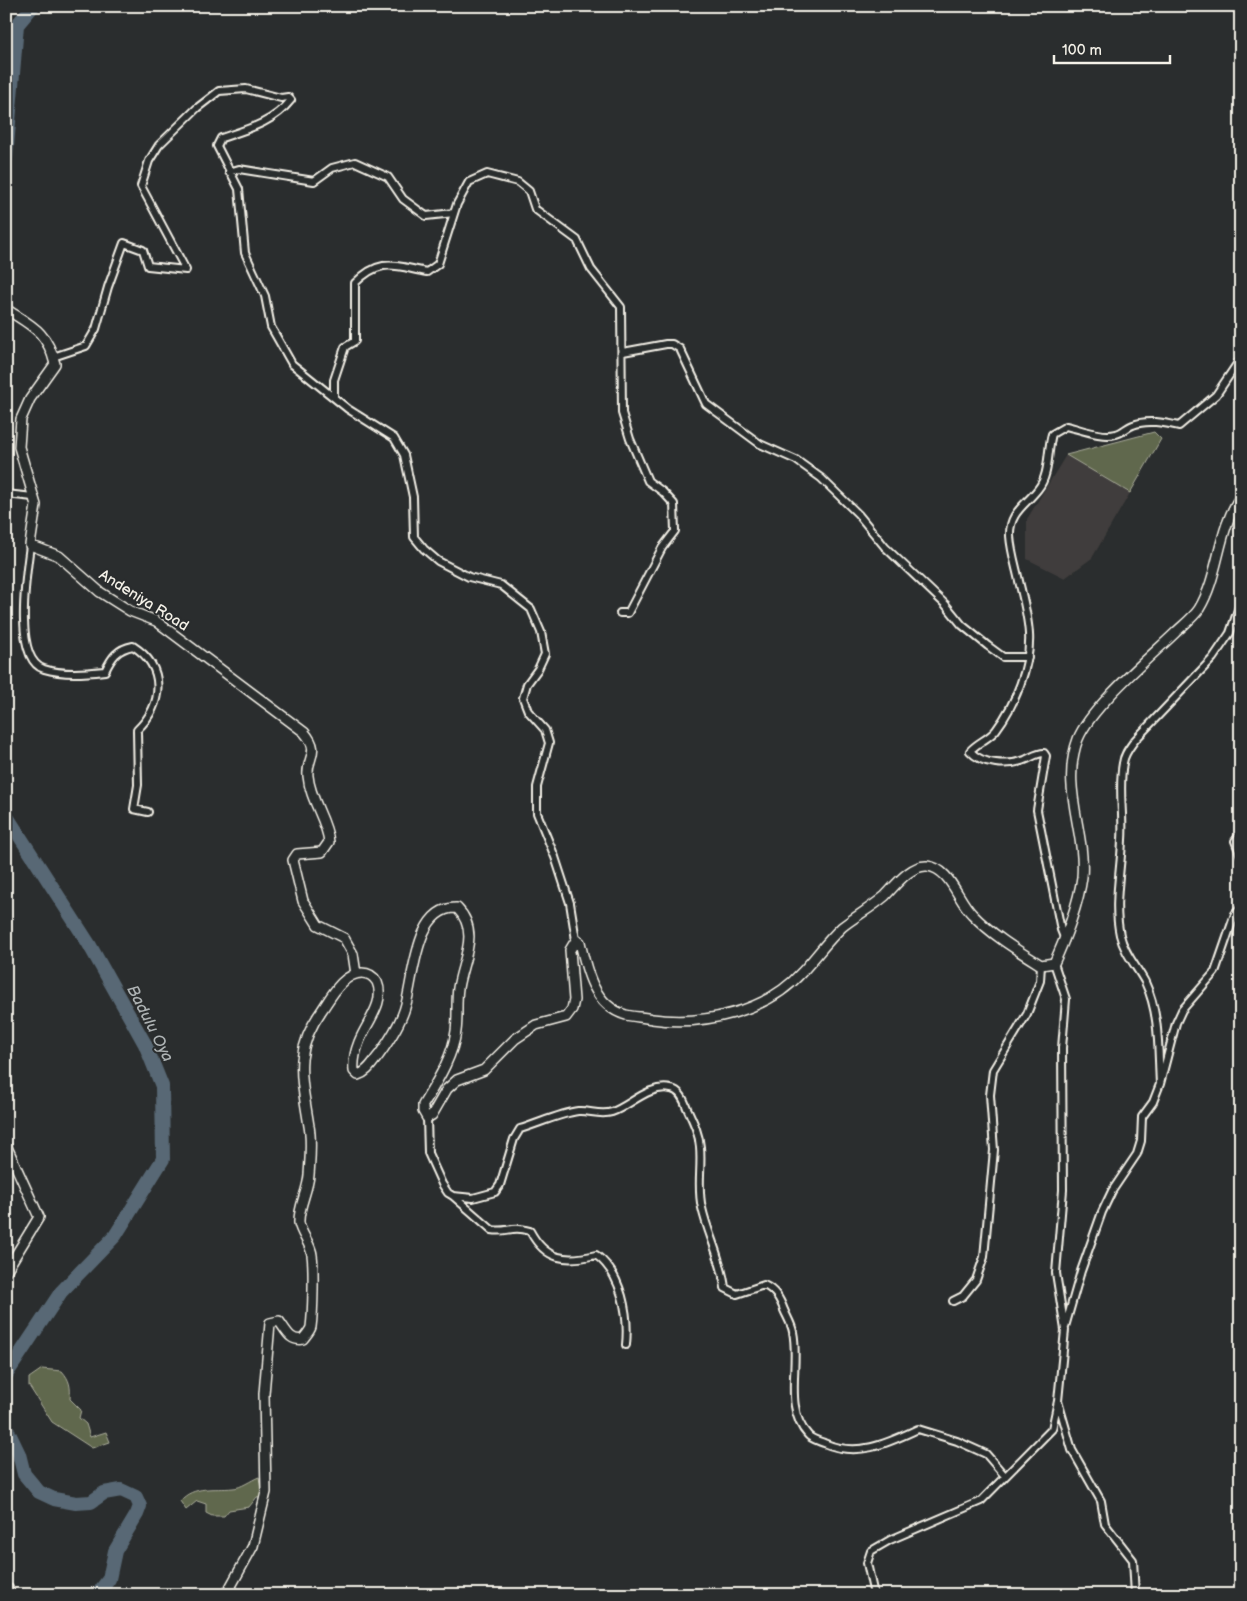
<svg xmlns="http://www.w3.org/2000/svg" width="1247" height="1601" font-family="'Balsamiq Sans',sans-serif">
  <rect width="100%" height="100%" fill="#2a2d2e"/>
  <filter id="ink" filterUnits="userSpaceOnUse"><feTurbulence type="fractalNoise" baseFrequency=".02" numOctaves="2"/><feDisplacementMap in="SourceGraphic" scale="10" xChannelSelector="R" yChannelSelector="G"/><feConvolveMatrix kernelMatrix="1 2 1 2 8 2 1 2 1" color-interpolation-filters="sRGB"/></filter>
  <g filter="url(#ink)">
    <path fill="#403d3c" d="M1066,455l64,38 -38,65 -27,20 -38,-19v-40z"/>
    <path fill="#61684e" stroke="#aaac9b" d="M1154,432l7,7 -31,54 -64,-38z
      M42,1369l20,2c8,9 9,16 8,28l11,11 -2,8 7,6 4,13 16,-5 4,10 -18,6 -40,-26 -23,-36v-8z
      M259,1477l3,19 -5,1 -8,10 -20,3 -5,6h-12l-6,-3v-9l-9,-3 -11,9 -6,-9c14,-16 34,-11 53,-13 8,0 18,-8 26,-11z"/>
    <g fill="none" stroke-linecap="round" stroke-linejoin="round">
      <path stroke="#586874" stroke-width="14" d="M6,159l11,-134 16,-19
        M6,815l83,129 56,100 17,42 1,73 -48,77 -54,56 -55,83
        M6,1427l13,27 5,20 15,18 15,7 22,4 15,-1 13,-9 17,-3 15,7 4,9 -3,8 -22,37 -6,28 -12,16"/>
      <g stroke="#f4f1e8" stroke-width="10">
        <path id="street" d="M229,172l10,-3 75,12 18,-13 23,-6 33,15 15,22 23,17 28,-3
          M623,352l43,-8h6l8,5 26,55 54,40 36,16 25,18 37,36 27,33 60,57 17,21 26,21 15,11h25
          M53,357l33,-11 10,-17 12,-42 16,-44 19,7 5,16 38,4 -45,-84 8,-25 10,-16 38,-37 22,-17 27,-2 35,9 7,-1 3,3c-18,23 -43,29 -70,38l-4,8 22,43 6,64 20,43 6,31 21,37 56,45 46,29 10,17 9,42 1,40 10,12 14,12 31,16 32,8 30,24 10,23 4,22 -7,15 -11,15 -4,14 5,13 17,19 4,13 -12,44v26l18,44 15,46 6,37
          M334,396v-16l11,-33 10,-6v-58c26,-26 39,-17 72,-11l11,-8 19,-60 12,-22 18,-8 31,8 11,9 6,18 42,31 14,29 30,38 1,106 8,26 18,42 15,11 11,12 1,27 -13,17 -34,65h-8
          M6,494l27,3
          M30,545c-3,25 -18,114 14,124 19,6 42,4 61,2 7,-14 12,-22 28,-25 33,21 31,58 4,84l1,55 -4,24 14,3
          M1241,833l-6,8 6,15
          M1065,940l-4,-10 -24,-120 9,-54 -2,-3c-7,0 -12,4 -19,7 -17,6 -43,5 -55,-9 8,-9 19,-12 26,-21 19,-25 35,-65 33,-96 -1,-18 -6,-36 -10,-53 -3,-14 -8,-30 -9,-45 -1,-24 16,-31 28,-47 12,-14 9,-38 14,-55l14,-8c14,3 36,12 50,8 6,-1 11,-7 17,-9 14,-6 32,-2 46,1l37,-31 25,-37
          M1160,1084c-2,-35 0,-70 -15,-102 -8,-15 -21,-29 -25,-47 -7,-31 1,-64 2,-95 2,-26 -4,-51 1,-77 1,-9 7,-16 12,-23l78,-82 17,-25 11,-32
          M427,1118l1,35 14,31 6,9 5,3 20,2 22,-6 5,-7 14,-46 6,-10c17,-5 41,-16 58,-18 11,-1 22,5 34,1 18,-6 37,-28 59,-23 9,1 13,11 16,19 6,13 12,25 13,39 2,21 -3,41 2,61 6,27 20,52 23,80l12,6 27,-9c11,5 16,14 20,25 3,7 8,15 9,22 7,32 -10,76 15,103 3,4 11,6 16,8 34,15 64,0 94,-14l39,12 29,13 19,22
          M453,1196l39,34c16,3 19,-5 38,1 16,30 36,31 66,24 26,19 33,60 30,90
          M6,1252l5,11
          M953,1301l10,-5 13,-16 8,-23 10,-107 -4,-55 3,-25 34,-56 13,-33 1,-16
          M1065,1327l16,-56 21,-59 10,-21 25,-37 4,-13 1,-24 11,-15 7,-18 16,-61 6,-13 33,-38 20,-58 6,-6
          M1058,1401l14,49 29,51 4,23 28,36 2,35
          M6,1586l3,2 2,7
          M874,1595l-7,-32 4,-12 19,-11 91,-39 71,-72 6,-28 7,-71 -9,-57 7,-83 -1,-142 4,-49 -12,-36"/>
      </g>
      <g stroke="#f4f1e8" stroke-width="12">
        <path id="secondary" d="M6,309c26,17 41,22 49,55l-25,35 -9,20 -2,28 17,58 -6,40 29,11 41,36 30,19 26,10 148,111c18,21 2,25 4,44 2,24 19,44 21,66l-7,10 -25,2 -4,6 10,41 15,24 26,13 9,16 3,20
          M6,1145l33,72 -33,54
          M226,1595l27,-49 13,-54 -2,-98 6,-71 9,-2c7,9 11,21 24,18 3,-4 7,-8 8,-12 2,-15 3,-58 1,-72 -1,-11 -11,-21 -13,-32 -1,-16 9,-32 10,-48 1,-16 3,-33 0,-49 -7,-47 -17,-74 13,-116 9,-13 21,-37 40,-37 7,0 12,4 15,9 9,21 -11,41 -18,60 -4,10 -6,19 -5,29l4,4c10,-3 14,-12 21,-20 10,-14 23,-34 27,-51 8,-29 10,-98 51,-96 24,24 5,53 1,80 -2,14 0,29 -2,43 -3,26 -20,52 -33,74v6l4,7 5,-3 15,-26 10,-9 27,-10 31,-31 21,-14 30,-8 6,-8 2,-9 -4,-50 6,-10 4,2c6,28 14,64 46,73 9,2 18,2 26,4 51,7 115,-7 150,-47 14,-15 25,-31 40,-45 14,-11 29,-19 43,-31 10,-10 25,-31 42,-30 23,2 30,33 45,48 20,21 45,36 69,51l13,-2c11,-23 25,-61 28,-86 4,-46 -22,-90 -4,-138 13,-32 71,-81 97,-106 7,-7 18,-15 24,-24 21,-35 18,-79 42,-113"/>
      </g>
      <use href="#street" stroke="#2a2d2e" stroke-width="6"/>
      <use href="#secondary" stroke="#2a2d2e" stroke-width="9"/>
    </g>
  </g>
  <g text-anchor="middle" stroke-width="4" stroke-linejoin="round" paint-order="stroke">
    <g font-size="15" fill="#f4f1e8" stroke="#2a2d2e">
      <text transform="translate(144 600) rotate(32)" y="5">Andeniya Road</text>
    </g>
    <g font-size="16" font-style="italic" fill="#aeb3b4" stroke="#2a2d2e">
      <text transform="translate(151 1023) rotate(63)" y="6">Badulu Oya</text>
    </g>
  </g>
  <rect width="1247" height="1601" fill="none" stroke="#2a2d2e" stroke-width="25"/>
  <rect x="12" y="12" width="1222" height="1576" fill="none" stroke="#f4f1e8" stroke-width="2" filter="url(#ink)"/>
  <path d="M1054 55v8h116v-8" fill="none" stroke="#f4f1e8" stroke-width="2.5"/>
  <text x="1062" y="55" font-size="15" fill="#f4f1e8" stroke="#2a2d2e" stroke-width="4" paint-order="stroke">100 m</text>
</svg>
